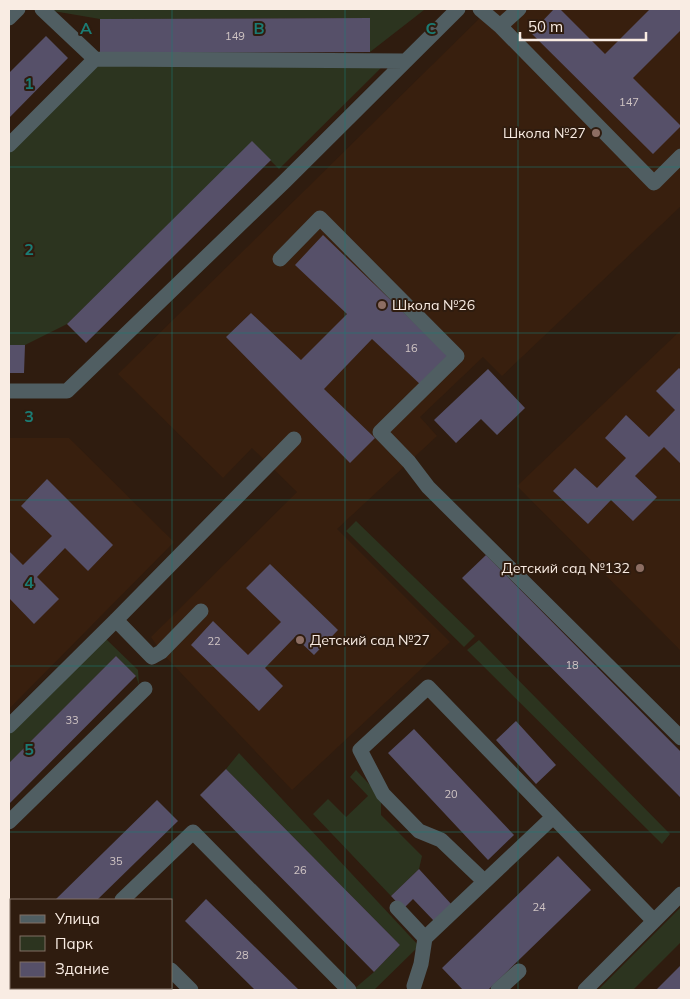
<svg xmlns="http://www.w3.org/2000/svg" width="690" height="999" font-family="Mulish,sans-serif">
  <rect width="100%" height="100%" fill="#2f1c0f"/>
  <path fill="#381f0e" d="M489,9h192v197l-179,170 -19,-19 -63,60 17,19 -100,93 113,113 -158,148 -131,-138 -10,-15 146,-145 -45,-44 -29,30 -105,-104z
    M681,330v321l-164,-165z
    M9,438h60l105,104 -165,167z"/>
  <path fill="#2c341f" d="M56,9h368v1l-54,42v-34l-270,1 -47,-8z
    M95,59l293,2 -109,108 -27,-27 -185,182 -42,21h-16v-200z
    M356,521l119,115 -11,11 -118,-116z
    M105,638l33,32 1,15 -3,-9 -20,-20 -107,107v-29z
    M479,640l191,194 -8,10 -195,-194z
    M239,753l180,193 -45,44 -20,-1 20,-17 26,-27 -174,-176z
    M356,770l25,27v18l41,41 -3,13 -28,27 -78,-82 15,-15 18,18 22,-21 -18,-19z
    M681,907v35l-48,48h-35z"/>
  <path fill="#565069" d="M554,9h6l45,45 45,-45h31v21l-48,48 48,48 -28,28 -122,-121z
    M370,18v34l-270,1v-34z
    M46,36l22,22 -59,60v-45z
    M252,141l19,19 -185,183 -19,-19z
    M323,235l127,122 -28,29 -50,-47 -48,50 51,49 -25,25 -124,-126 25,-24 50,47 46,-46 -52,-49z
    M9,345h16l-1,28h-15z
    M679,368l2,2v94l-17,-17 -29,29 22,21 -24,24 -22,-21 -23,24 -35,-33 22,-23 22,20 29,-30 -21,-20 21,-23 23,22 26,-27 -19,-19z
    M488,369l37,39 -28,27 -16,-16 -25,24 -22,-23z
    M47,479l66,66 -25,26 -23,-23 -28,29 22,22 -25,25 -25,-26v-47l14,14 29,-29 -31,-30z
    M486,555l195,197v46l-219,-220z
    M270,564l68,66 -24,25 -19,-18 -30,31 18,18 -24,25 -68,-66 22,-24 35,34 33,-33 -35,-34z
    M116,656l20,20 -127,128v-41z
    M516,721l40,44 -20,19 -40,-44z
    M414,729l100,106 -26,25 -100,-107z
    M226,769l174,176 -26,27 -174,-177z
    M157,800l21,21 -81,79h-42z
    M558,856l33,34 -103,100h-25l-21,-22z
    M419,869l33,36 -18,16 -21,-22 -10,10 -12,-13z
    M206,899l93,91h-44l-70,-69z
    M9,953l2,2v26l-2,3z
    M681,965v25h-25z
    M120,988h36l2,2h-41z"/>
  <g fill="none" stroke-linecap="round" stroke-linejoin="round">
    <path stroke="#505e62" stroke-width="15" d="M42,9l53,50
      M480,9l20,17 19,-17
      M9,18l9,-9
      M500,26l154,157 27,-27
      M9,145l86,-86 310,2
      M280,259l40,-41 137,138 -77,76 29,30 19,25 253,251
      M9,391h58l218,-210 173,-172
      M116,620l36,37 9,-5 40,-41
      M9,726l107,-106 178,-181
      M9,822l136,-133
      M484,881l-43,-41 -22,-9 -36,-37 -23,-44 68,-63 226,234
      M122,900l71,-68 156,158
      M397,908l28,30
      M9,925l2,3
      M171,970l20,20
      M414,986l7,-22 4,-26 128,-121
      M28,990l2,-2
      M498,990l21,-19
      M585,990l96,-96"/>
  </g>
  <path fill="none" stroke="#1b7c74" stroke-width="1" stroke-opacity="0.55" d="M172,9v981M345,9v981M518,9v981M9,167h672M9,333h672M9,500h672M9,666h672M9,832h672"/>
  <g fill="#8d6e63" stroke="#2f1c0f" stroke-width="2">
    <circle cx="596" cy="133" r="5"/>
    <circle cx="382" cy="305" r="5"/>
    <circle cx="640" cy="568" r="5"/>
    <circle cx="300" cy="640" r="5"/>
  </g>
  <g text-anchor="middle" stroke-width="4" stroke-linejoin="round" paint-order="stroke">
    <g font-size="11" fill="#d0c5c4">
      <text x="235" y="40">149</text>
      <text x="629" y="106">147</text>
      <text x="411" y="352">16</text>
      <text x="214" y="645">22</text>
      <text x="572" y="669">18</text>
      <text x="72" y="724">33</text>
      <text x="451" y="798">20</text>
      <text x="116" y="865">35</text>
      <text x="300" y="874">26</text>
      <text x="539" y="911">24</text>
      <text x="242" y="959">28</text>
    </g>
    <g font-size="14" fill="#f9ece3" stroke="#2f1c0f" text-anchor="end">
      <text x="586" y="138">Школа №27</text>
      <text x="392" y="310" text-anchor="start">Школа №26</text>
      <text x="630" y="573">Детский сад №132</text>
      <text x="310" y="645" text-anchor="start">Детский сад №27</text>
    </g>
  </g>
  <g font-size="16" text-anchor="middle" font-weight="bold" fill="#1b7c74" stroke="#2f1c0f" stroke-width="4" stroke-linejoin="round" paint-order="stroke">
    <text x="86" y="34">A</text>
    <text x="259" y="34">B</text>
    <text x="431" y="34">C</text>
    <text x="29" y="89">1</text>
    <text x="29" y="255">2</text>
    <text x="29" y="422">3</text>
    <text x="29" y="588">4</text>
    <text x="29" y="755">5</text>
  </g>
  <rect width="690" height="999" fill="none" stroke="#f9ece3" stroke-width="20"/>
  <rect x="10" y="899" width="162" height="90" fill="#2f1c0f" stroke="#806f64"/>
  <rect x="20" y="915" width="25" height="8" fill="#505e62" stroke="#806f64"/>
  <text x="55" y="924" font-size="15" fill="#f9ece3">Улица</text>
  <rect x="20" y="936" width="25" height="15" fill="#2c341f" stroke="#806f64"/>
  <text x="55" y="949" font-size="15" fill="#f9ece3">Парк</text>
  <rect x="20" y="962" width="25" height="15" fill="#565069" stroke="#806f64"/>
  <text x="55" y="974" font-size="15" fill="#f9ece3">Здание</text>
  <path d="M520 32v8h126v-8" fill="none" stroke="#f9ece3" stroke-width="2.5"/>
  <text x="528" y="32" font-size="15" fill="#f9ece3" stroke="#2f1c0f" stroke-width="4" paint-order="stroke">50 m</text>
</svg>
